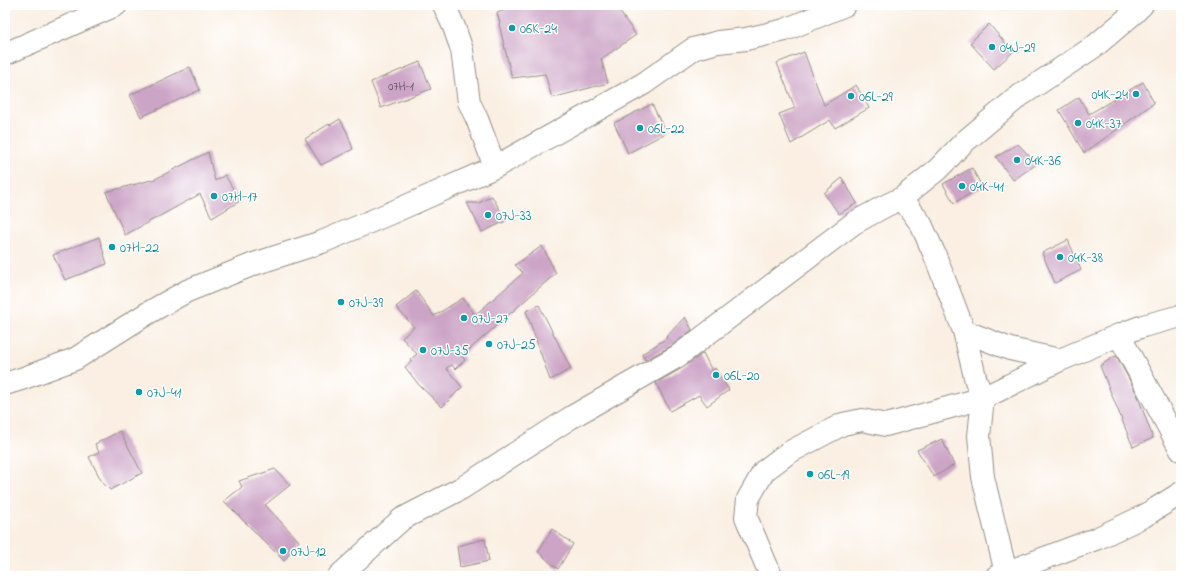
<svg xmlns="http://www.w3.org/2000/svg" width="1186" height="581" font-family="'Indie Flower',sans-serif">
  <rect width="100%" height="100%" fill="#fff"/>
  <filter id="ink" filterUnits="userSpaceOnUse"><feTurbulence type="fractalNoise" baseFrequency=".025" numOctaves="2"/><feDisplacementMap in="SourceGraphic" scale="8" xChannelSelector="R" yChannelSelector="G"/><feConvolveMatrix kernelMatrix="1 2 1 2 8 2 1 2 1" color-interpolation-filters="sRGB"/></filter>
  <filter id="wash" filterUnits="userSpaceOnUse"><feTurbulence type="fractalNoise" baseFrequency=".012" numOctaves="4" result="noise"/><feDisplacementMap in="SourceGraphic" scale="16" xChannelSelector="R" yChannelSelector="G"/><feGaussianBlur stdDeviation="0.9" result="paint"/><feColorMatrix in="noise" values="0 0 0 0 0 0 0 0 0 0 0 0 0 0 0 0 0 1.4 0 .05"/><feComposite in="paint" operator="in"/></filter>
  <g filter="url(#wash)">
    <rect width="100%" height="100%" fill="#faefe2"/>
    <g id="blocks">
      <path fill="#cca4c6" d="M519,5h96l21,30 -35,24 7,24 -56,15 -7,-24 -33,4 -13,-54 1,-1 -3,-10z
        M989,24l24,28 -19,17 -24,-26z
        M804,52l20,53 32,-20 13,23 -34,20 -5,-8 -39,24 -12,-30 16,-6 -18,-45z
        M420,62l11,27 -50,19 -10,-26z
        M190,67l10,23 -59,27 -11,-22z
        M1143,82l11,21 -70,50 -25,-43 20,-13 10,17z
        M652,104l14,29 -38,20 -14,-30z
        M340,119l7,13 6,17 -32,16 -16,-26 24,-15 1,1z
        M1018,144l19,20 -24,16 -17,-23z
        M208,152l7,29 10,-6 15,26 -28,17 -12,-24 -75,41 -19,-43 49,-13z
        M972,168l10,19 -28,16 -11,-19z
        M842,178l15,25 -18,11 -15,-21z
        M492,196l14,25 -24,11 -15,-29h12z
        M99,237l8,27 -42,16 -12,-25z
        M1068,240l13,30 -26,13 -13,-30z
        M542,246l14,27 -94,83 3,4 -10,9 -3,-4 -6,3 16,19 -20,20 -23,-22 -14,-18 7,-6 -2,-1 7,-6 -15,-16 12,-11 -18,-20 20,-16 18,25 29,-18 12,17 48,-42 -8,-8z
        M539,305l32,64 -21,11 -24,-69z
        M685,317l7,13 -21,16 -26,14 -3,-6 25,-16 -1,-1z
        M703,353l9,18 3,-3 14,22 -22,16 -8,-11 -29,16 -14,-28 28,-16z
        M1115,356l2,1 20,37 16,44 -20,9 -33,-81z
        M120,431l22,42 -32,17 -8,-8 -13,-25 10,-5 -4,-8z
        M942,439l12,26 -20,12 -17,-27z
        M275,469l15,16 -25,20 34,36 -15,20 -60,-60 18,-14 -3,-6z
        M552,529l21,15 -15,25 -20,-17z
        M485,539l4,22 -29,6 -3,-21z"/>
    </g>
  </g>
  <g filter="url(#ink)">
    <use href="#blocks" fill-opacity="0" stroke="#928d86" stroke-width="1"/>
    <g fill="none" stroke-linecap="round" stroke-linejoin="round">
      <g stroke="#928d86" stroke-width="24">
        <path id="minor" d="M444,5l10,22 8,23 7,52 8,17 18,48
          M5,54l111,-49
          M902,198l36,-29 25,-26 55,-46 77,-51 40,-34 7,-7
          M964,331l46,18 50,11
          M1119,335l62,115
          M5,384l19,-6 51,-19 73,-46 39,-22 67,-27 68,-22 71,-30 102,-45 148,-83 50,-35 25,-7 28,-3 39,-9 60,-25
          M339,576l63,-57 60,-31 108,-70 108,-62 176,-133 31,-17 17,-8 19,26 13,29 30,78 12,50 7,17 -4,38 4,41 23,96
          M771,576l-25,-59 2,-18 16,-28 24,-18 55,-29 19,-4 24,5 97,-27 77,-38 59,-25 24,-9 38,-10
          M997,576l101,-38 46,-22 37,-23"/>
      </g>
      <use href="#minor" stroke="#fff" stroke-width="22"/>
    </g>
  </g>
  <g fill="#0f9aa8" stroke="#fff" stroke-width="1.5">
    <circle cx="512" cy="28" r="4"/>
    <circle cx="992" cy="47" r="4"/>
    <circle cx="1136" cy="94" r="4"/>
    <circle cx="851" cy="96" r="4"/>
    <circle cx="1078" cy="123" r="4"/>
    <circle cx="640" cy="128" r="4"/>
    <circle cx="1017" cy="160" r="4"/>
    <circle cx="962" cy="186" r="4"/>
    <circle cx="214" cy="196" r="4"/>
    <circle cx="488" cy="215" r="4"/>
    <circle cx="112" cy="247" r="4"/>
    <circle cx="1060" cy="257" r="4"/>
    <circle cx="341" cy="302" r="4"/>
    <circle cx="464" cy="318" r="4"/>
    <circle cx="489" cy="344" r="4"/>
    <circle cx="423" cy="350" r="4"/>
    <circle cx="716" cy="375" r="4"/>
    <circle cx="139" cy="392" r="4"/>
    <circle cx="810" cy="474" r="4"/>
    <circle cx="283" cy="551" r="4"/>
  </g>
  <g text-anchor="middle" stroke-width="3" stroke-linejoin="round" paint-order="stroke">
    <g font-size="12" fill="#534952">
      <text x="401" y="90">07H-1</text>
    </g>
    <g font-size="14" fill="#0d838f" stroke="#fff" text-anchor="start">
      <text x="520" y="33">06K-24</text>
      <text x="1000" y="52">04J-29</text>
      <text x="1128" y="99" text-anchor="end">04K-24</text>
      <text x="859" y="101">06L-29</text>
      <text x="1086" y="128">04K-37</text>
      <text x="648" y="133">06L-22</text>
      <text x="1025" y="165">04K-36</text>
      <text x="970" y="191">04K-41</text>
      <text x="222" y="201">07H-17</text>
      <text x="496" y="220">07J-33</text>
      <text x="120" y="252">07H-22</text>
      <text x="1068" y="262">04K-38</text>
      <text x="349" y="307">07J-39</text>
      <text x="472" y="323">07J-27</text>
      <text x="497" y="349">07J-25</text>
      <text x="431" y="355">07J-35</text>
      <text x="724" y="380">06L-20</text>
      <text x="147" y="397">07J-41</text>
      <text x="818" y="479">06L-19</text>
      <text x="291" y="556">07J-12</text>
    </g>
  </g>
  <rect width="1186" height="581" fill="none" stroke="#fff" stroke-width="20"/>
</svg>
